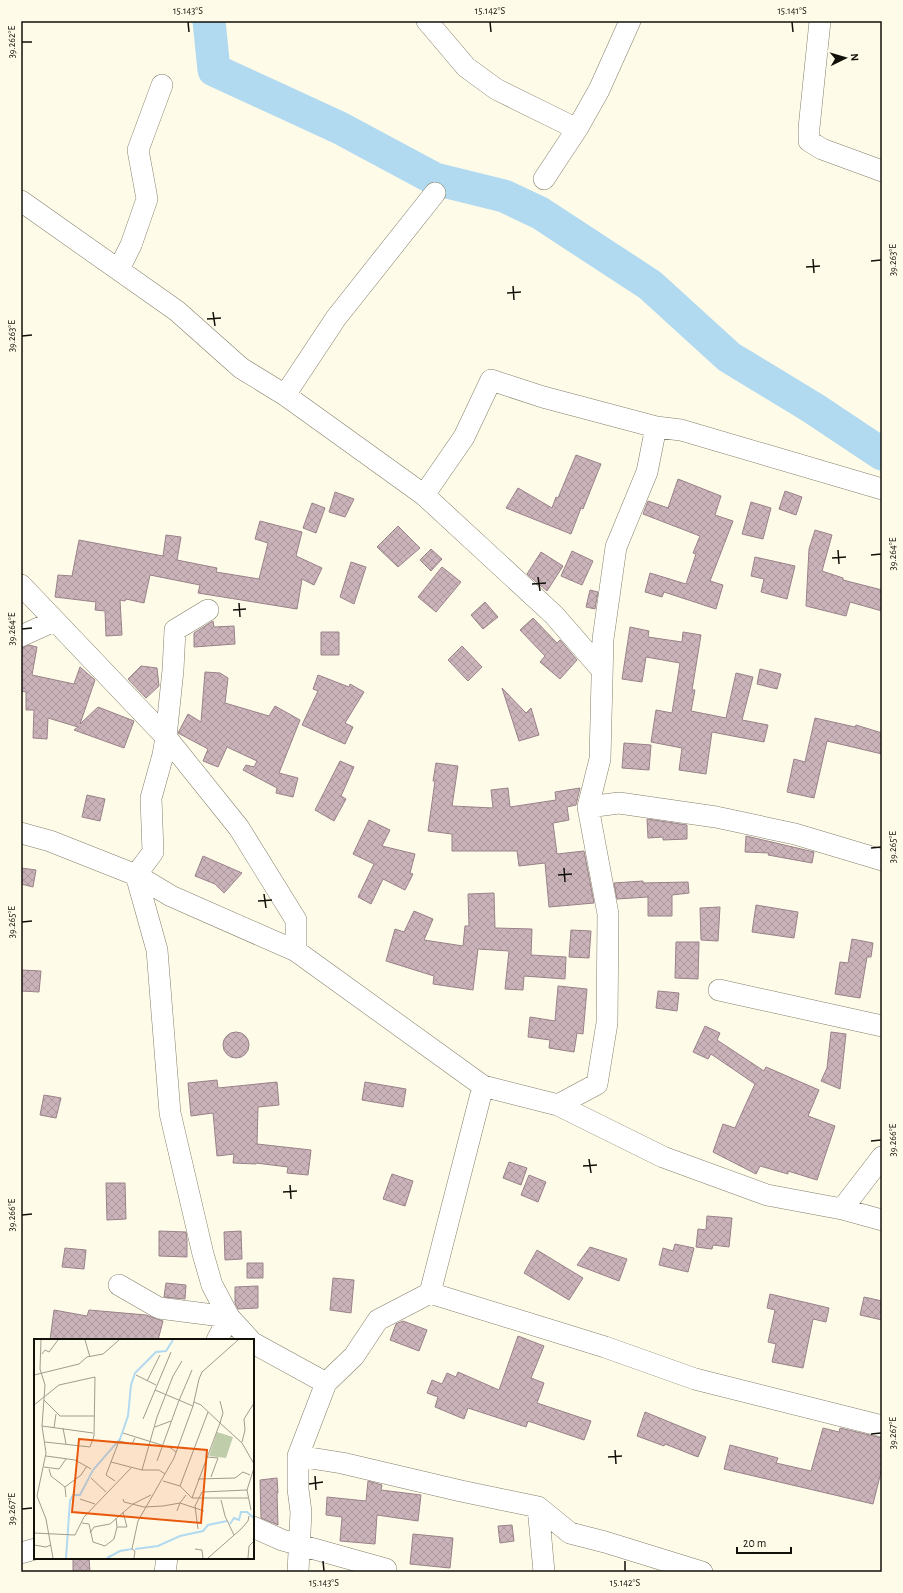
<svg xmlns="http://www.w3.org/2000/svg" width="903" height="1593" font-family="'Alegreya Sans',sans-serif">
  <defs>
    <pattern id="building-cross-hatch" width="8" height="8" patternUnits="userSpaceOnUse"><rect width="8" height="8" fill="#cbb3ba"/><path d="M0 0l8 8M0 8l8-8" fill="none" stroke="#ad999f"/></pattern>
  </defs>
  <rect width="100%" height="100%" fill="#fffbe9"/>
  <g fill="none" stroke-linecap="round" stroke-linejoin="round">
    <path stroke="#b1daf1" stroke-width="33" d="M209,21l5,49 126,58 95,51 69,17 36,17 110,72 79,72 84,51 69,46"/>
  </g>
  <path fill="url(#building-cross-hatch)" stroke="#998289" d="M576,455l25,9 -18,45 -2,-1 -10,26 -65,-26 12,-20 34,20 4,-11 2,1z
    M678,479l43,17 -6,19 18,6 -23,60 13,4 -7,24 -52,-17 -2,5 -17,-5 5,-19 36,11 10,-30 -3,-1 7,-17 -57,-22 5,-13 20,7z
    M785,491l17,6 -6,18 -17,-6z
    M335,492l19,7 -9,18 -16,-5z
    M751,502l20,6 -8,31 -21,-5z
    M312,503l13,5 -9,25 -13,-5z
    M260,521l42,11 -6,24 26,12 -8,17 -12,-6 -5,30 -99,-16 2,-8 -50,-10 -6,28 -18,-4 -1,2 -5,-1 2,35 -16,1 -1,-25 -10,-1 1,-8 -41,-5 3,-22 14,1 7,-36 84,16 3,-21 15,2 -4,23 40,8 -1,4 43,7 9,-36 -13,-4z
    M398,526l22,22 -22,19 -21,-20z
    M815,530l17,5 -10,36 21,7v2l39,10v21l-32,-9 -4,14 -40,-10 3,-57z
    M431,549l11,10 -11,12 -11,-11z
    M572,551l21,10 -11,24 -21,-9z
    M541,552l22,14 -16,25 -20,-17z
    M755,557l40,9 -8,33 -26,-7 3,-13 -13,-3z
    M351,562l15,5 -12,37 -14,-7z
    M442,567l19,15 -25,30 -18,-15z
    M590,590l8,2 -3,17 -9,-2z
    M485,602l13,15 -15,12 -12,-14z
    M533,618l24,25 3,-3 17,20 -17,19 -20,-17 5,-6 -25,-26z
    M213,621l1,6 20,-1 1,18 -41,3v-14z
    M630,627l19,4 -1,6 34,5 1,-10 18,3 -9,55h3l-4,21 35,7 10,-45 17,4 -11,43 26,5 -4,17 -52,-10 -6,42 -27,-4 3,-22 -31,-6 5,-32 16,3 8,-50 -34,-6 -4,25 -20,-3z
    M321,632h18v23h-18z
    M29,645l8,2 -5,28 42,9 6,-17 15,13 -15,44 18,-17 36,14 -10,27 -50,-18 4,-3 -30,-9 -1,21 -14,-1 1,-28h-8v-18l-5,-1 1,-43z
    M462,646l20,21 -14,14 -20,-21z
    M141,666l16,2 2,18 -13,12 -18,-19z
    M760,669l21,5 -4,15 -20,-5z
    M205,672l15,1 8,5 -3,25 44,13 6,-10 25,14 -21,53 19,5 -5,19 -17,-4 1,-5 -34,-18 3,-5 8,2 3,-6 -30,-14 -9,20 -15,-6 5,-12 -30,-16 10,-19 13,8z
    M318,675l31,12 1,-3 14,8 -19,31 8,4 -8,17 -43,-19 16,-34 -5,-2z
    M502,688l24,25 5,-5 8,27 -20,6z
    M815,718l40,9 1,-2 26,8v21l-55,-13 -13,57 -27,-6 7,-33 11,3z
    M624,743l27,2 -2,25 -27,-2z
    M340,761l14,6 -13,29 5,3 -12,22 -19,-11z
    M436,763l22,3 -6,40 41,2 -2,-18 17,-2 2,19 46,-7 -1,-8 25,-4 -4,17 -9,2 2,13 -16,3 4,31 27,-3 10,52 -45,4 -4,-44 -26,3 -2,-15h-65v-17l-24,-3 7,-50h-2z
    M87,795l18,4 -5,22 -18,-4z
    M647,819l40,6v14l-24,1v-3l-15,1z
    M369,820l21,10 -8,16 33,8 -5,19 3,1 -8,16 -22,-11 -12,25 -13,-7 16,-33 -21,-10z
    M746,836l68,16 -2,11 -44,-8 1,-2 -24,-1z
    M203,856l39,17 -18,20 -9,-9 -20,-8z
    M21,868l15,2 -3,17 -12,-3z
    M643,881v2l45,-1 1,11 -17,2v21h-24v-19l-31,2 -3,-16z
    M494,893l1,35 37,1 -1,26 35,2 -1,22 -41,-3 -1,14 -18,-1 4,-38 -31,-2 -5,41 -40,-6 1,-8 -48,-15 9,-32 9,3 10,-21 19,8 -9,21 39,6 2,-20h4l-1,-32z
    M756,905l42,7 -4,26 -42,-6z
    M720,907l-2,34 -17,-1 -1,-32z
    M571,930l20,1 -2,27 -20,-1z
    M852,939l21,4 -2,14h-4l-7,41 -25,-4 5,-32 8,1z
    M676,942h23l-1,37 -23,-1z
    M21,970l20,1 -2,21 -18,-1z
    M558,986l29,3 -4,45 -6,-1 -3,19 -25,-4 1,-8 -22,-3 2,-20 25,4z
    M658,991l21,2 -2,18 -21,-3z
    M705,1026l15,7 -3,7 47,31 2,-4 53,23 -11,26 27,10 -18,54 -29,-9v3l-28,-8 -4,8 -43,-22 10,-28 12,4 20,-44 -44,-30 -3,5 -15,-7z
    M223 1045a13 13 0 1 1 26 0a13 13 0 1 1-26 0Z
    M831,1032l15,2 -6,55 -19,-8 6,-13z
    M217,1080l1,8 59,-6 2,23 -21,2 -1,37 54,6 -3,25 -21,-2 1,-6 -32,-4v1l-23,-1 1,-9 -17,2 -4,-43 -22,3 -3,-33z
    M365,1082l41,7 -3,18 -41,-7z
    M44,1095l17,3 -5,20 -16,-3z
    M509,1162l18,6 -6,17 -18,-7z
    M392,1174l21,7 -8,25 -22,-7z
    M529,1175l17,7 -8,20 -17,-7z
    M106,1183h19l1,36 -19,1z
    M707,1216l25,2 -3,29 -16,-2 -1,4 -16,-2 2,-18 8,1z
    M159,1231l27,1 1,8v17l-28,-1z
    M241,1231l1,28 -17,1 -1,-28z
    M675,1244l19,4 -6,24 -29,-7 4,-17 10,3z
    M590,1247l37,12 -8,22 -42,-16z
    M65,1248l21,2 -2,19 -22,-2z
    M537,1250l46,28 -14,22 -45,-27z
    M247,1263h16v15h-16z
    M333,1278l21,2 -3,33 -21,-3z
    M166,1283l20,2 -1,14 -21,-2z
    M258,1286v22l-20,1 -3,-6v-16z
    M770,1294l59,14 -3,14 -13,-3 -10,49 -31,-6 4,-18 -8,-2 7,-32 -8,-2z
    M864,1297l18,4v19l-22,-5z
    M54,1310l33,6 2,-6 57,5 17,6 -5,19h-108z
    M403,1321l24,9 -8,21 -29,-11 6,-16z
    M518,1336l26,10 -13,32 13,5 -7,20 54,18 -7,19 -56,-19 -2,6 -58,-19 -4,11 -29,-12 3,-10 -11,-4 5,-13 10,4 5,-11 9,4 2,-5 41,18z
    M645,1412l61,25 -8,20 -33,-13 -1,2 -27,-10z
    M823,1428l16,4 1,-4 42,10v30l-9,36 -149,-35 6,-24 48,13 -2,5 35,8z
    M277,1478l1,15h-1l1,32 -17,-7 -1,-38z
    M368,1481l14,4 -1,5 40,5 -3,26 -41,-6 -2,29 -35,-3 2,-24 -16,-2 1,-18 39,4z
    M512,1525l2,16 -14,2 -2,-17z
    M413,1534l40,4 -3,30 -40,-4z
    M73,1558h16l1,14h-17z"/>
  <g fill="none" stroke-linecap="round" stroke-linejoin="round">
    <g stroke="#837f6b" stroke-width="22">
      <path id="minor" d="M427,21l39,46 30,22 81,40
        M820,21l-11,107v13l13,8 60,22
        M544,179l33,-50 22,-39 31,-69
        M21,201l156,110 64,57 44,27 139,100 130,120 48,55
        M119,269l12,-24 16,-46 -9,-49 24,-65
        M285,395l51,-77 99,-125
        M424,495l40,-58 27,-57 52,17 113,30 25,3 201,59
        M21,585l145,152 73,91 57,92v31
        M208,610l-33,20 -2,40 -7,67 -3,18 -12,43 2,54 -17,23 21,75 13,163 33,141 9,31 17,32 21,23
        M21,636l33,-15
        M588,807l31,-4 97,14 79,17 87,26
        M21,833l29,8 86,34 35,21 125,55 187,135 75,19 105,52 104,38 75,14 40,11
        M719,990l163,36
        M483,1086l-53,207 175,54 90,32 187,47
        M558,1105l39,-21 10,-61 1,-109 -20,-107 12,-48 3,-120 13,-92 31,-75 9,-45
        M842,1209l40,-52
        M119,1285l40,23 70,9 -12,23
        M253,1343l73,40
        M298,1456l44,7 119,28 77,16 32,26 35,9 97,30
        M538,1507l6,65
        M253,1527l29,13 104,29v3
        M21,1553l14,-4
        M165,1572l2,-14
        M298,1572l3,-60 -3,-23v-33l28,-73 28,-27 24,-36 52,-27"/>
    </g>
    <use href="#minor" stroke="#fff" stroke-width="21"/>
  </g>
  <path fill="none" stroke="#121109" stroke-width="1.5" d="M188,22l1,10M490,22l1,10M792,22l1,10M22,42h10M813,259l1,14M871,261l10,-1M806,267l14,-1M513,286l1,14M507,293l14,-1M213,312l2,14M207,319l14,-1M22,336l10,-1M838,550l1,14M871,555l10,-1M832,558l14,-1M538,577l2,14M532,584l14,-1M239,603l1,14M233,610l13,-1M22,629l10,-1M871,848l10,-1M564,868l1,14M558,875l14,-1M264,894l2,14M258,901l14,-1M22,922l10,-1M871,1141l10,-1M589,1159l2,14M583,1166l14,-1M290,1185l1,14M283,1192l14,-1M22,1215l10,-1M871,1434l10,-1M615,1450l1,14M608,1457l14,-1M315,1476l1,14M309,1484l14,-2M22,1509l10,-1M323,1561l1,10M625,1561v10"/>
  <g transform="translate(34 1339)">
    <rect width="220" height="220" fill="#fffbe9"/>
    <path d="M183,93l16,5 -7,21 -17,-2z" fill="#bfcdab"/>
    <path fill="none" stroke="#b1daf1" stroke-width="2" d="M196,185l4,-6 5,2 2,-8h6l7,6M101,210l23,-3 22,-10 23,-5 5,-6 19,-4M32,219l4,-57 3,-6h7l13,-25 27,-31 8,-23 3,-31 4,-12 21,-21 10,-1 7,-11M73,219l13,-7 12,-2"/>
    <path fill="none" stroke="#a09d8f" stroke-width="1" d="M7,1l-1,29 5,16 -3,41 4,27 -9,43 9,23 7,39M51,1l5,17M8,15l3,-4 4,2 9,-12M0,36l45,-11 8,-7 16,-3 16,-14M102,36l20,10M113,42l13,-26M121,51l38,16M10,61l16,16h34M186,62l3,12 -3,10 22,20 12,21M0,66l25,-20 36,-8 -1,59 -4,11 -45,-5M109,80l28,-67M8,87l51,7M121,88l16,-6M20,89l2,-14M29,89l3,16M89,94l48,15 5,4M208,103l3,-12 -1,-11 10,-16M12,117l29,4 16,9M173,118l11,1 -7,19M123,122l21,-58 14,-33M77,123l31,8h17l6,4M10,128l15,2 7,-10M15,130l2,7 14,11 1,10M108,131l15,-53 16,-41 9,-15M57,139l15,14M164,140l37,-1 8,-6 7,3M81,142l-9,-6 13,-34 13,3 3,-6M129,142l17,5 28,-74M146,147l12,12h56M31,148l16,-12 6,-9M213,151l4,20M158,159l28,-75 -19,-18 -7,-3M46,160l15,5M89,160l1,3 20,5 19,-1 17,-3 6,-8M187,161l4,16 9,19M143,172l3,-8 24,8M48,184l7,1 4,18 12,4 9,-7 3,-12 -1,-9M83,188h10l-4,-15M164,190l-3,-23 7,-14 45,-2 7,-22M0,194l41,2 9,-18 47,-49M56,194l4,-6 16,-3 23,-20 18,-9M0,206l12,2 5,-2M161,210l7,1 1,8M100,219l1,-7 -3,-2 6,-28 36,-63 19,-52 6,-27 3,-7 36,-32M174,219l33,-29 7,-8 1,-5M214,219l1,-12 5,-5"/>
    <path fill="#e8590c" fill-opacity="0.15" stroke="#e8590c" stroke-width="2" d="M45,100l128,11 -6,73 -129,-11z"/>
    <rect width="220" height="220" fill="none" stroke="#121109" stroke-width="2"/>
  </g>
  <rect width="903" height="1593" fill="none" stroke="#fffbe9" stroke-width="44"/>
  <g transform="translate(845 58) rotate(85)" stroke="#fffbe9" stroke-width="3" paint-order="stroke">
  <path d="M0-3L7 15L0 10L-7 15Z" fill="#121109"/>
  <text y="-6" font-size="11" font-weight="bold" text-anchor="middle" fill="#121109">N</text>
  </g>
  <path d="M737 1547v6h54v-6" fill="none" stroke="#121109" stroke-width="2"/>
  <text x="743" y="1547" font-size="12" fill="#121109" stroke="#fffbe9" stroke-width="3" paint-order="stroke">20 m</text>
  <rect x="22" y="22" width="859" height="1549" fill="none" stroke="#121109" stroke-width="1.5"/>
  <g font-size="10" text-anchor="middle" fill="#121109">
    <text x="188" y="14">15.143°S</text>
    <text x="490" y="14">15.142°S</text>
    <text x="792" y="14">15.141°S</text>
    <text transform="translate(11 42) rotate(-90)" y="4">39.262°E</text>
    <text transform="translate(892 260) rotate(-90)" y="4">39.263°E</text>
    <text transform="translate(11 336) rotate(-90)" y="4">39.263°E</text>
    <text transform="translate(892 554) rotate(-90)" y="4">39.264°E</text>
    <text transform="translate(11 629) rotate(-90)" y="4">39.264°E</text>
    <text transform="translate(892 847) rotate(-90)" y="4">39.265°E</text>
    <text transform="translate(11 922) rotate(-90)" y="4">39.265°E</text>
    <text transform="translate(892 1140) rotate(-90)" y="4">39.266°E</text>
    <text transform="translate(11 1215) rotate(-90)" y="4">39.266°E</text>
    <text transform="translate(892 1433) rotate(-90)" y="4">39.267°E</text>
    <text transform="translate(11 1509) rotate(-90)" y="4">39.267°E</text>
    <text x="324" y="1586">15.143°S</text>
    <text x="625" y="1586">15.142°S</text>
  </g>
</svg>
